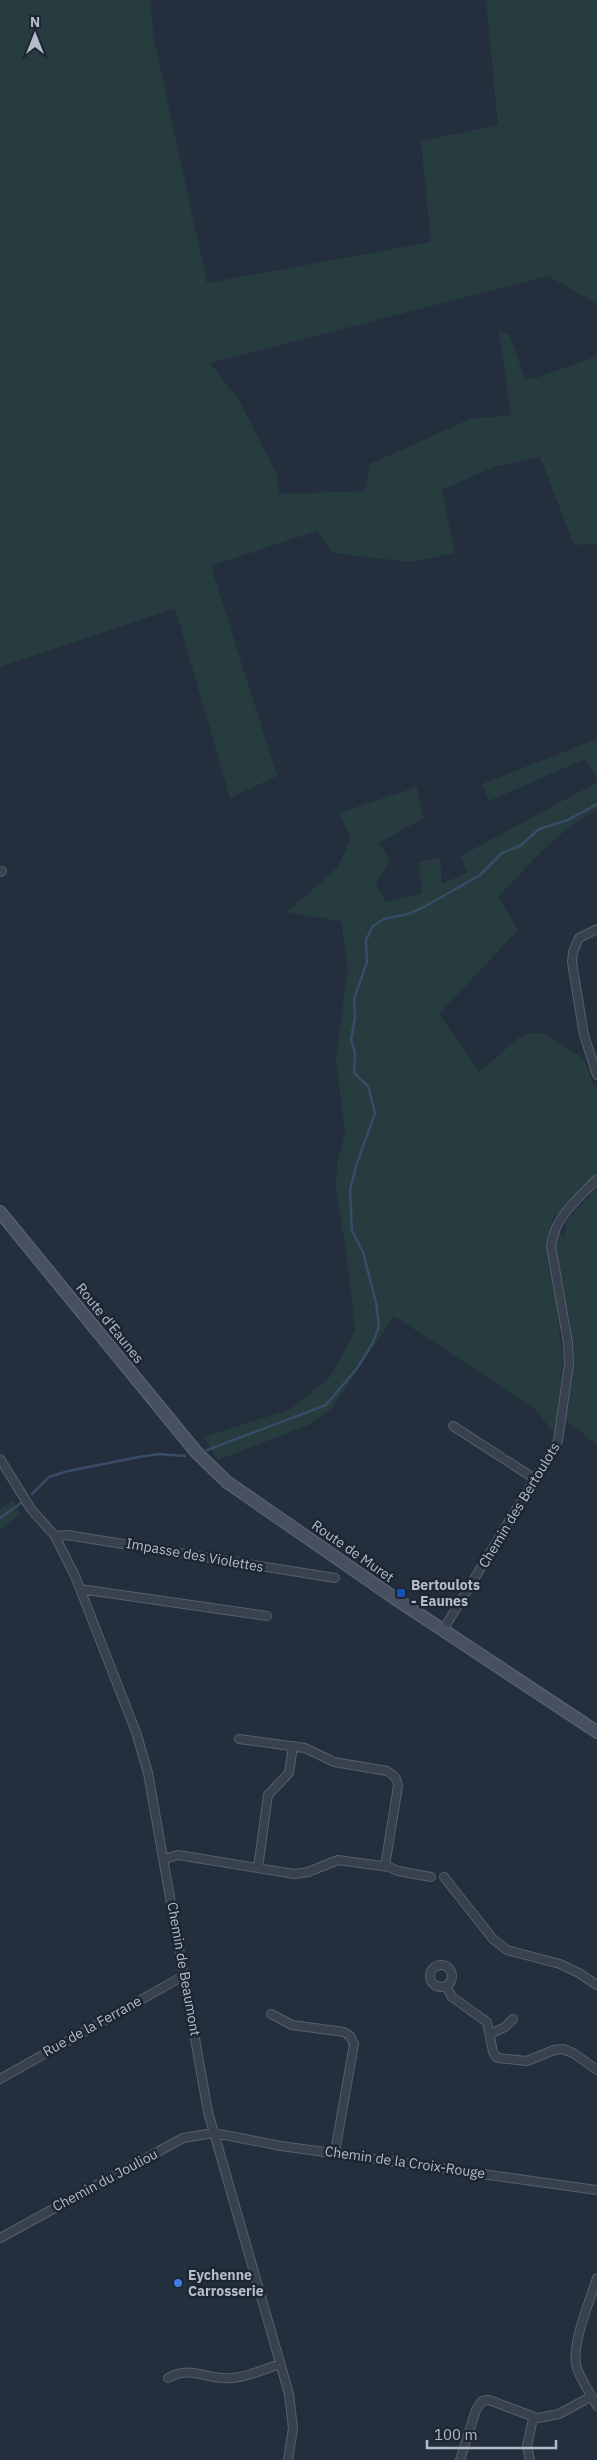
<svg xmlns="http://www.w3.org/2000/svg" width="597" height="2460" font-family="'IBM Plex Sans',sans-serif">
  <rect width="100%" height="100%" fill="#242f3e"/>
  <path fill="#263c3f" d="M0,0h150l4,39 53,244 224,-41 -10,-101 77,-16 -12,-125h111v304l-49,-28 -338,87 30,39 37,73 2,19 86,-3 5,-27 100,-45 41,-4 -12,-85 11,6 15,43 11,-1 61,-22v188l-23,1 -34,-88 -46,10 -52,23 13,63 -45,9 -77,-9 -16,-22 -106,35 66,210 -47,22 -55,-190 -175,59z
    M597,739v39l-12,-19 -96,42 -7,-17z
    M597,782v29c-34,13 -73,59 -99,86l20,33 -79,84 40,58 41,-35 9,-4 17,1 38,25 9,25 4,4v84l-46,49 13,17 2,-16 31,-35v258l-31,-25c5,-37 8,-75 1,-113l-10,6 6,45 -8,77 -19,-25 -142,-94 -62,92 -24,17 -90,35 -14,-23 87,-28 39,-32 25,-46 -7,-67 -12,-74 1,-26 8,-30 -9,-75 12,-90 -7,-48 -54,-9 50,-44 14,-30 -12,-25 78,-26 6,31 -44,25 11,18 -14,22 10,19 36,-9 -3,-31 21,-5 2,27 25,-11 -6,-17z
    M13,1500l7,14 -20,15v-20z"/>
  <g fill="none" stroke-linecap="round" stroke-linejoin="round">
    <path stroke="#394c67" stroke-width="2.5" d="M207,1450l119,-45 32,-38 14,-23 7,-17 -3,-24 -13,-51 -11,-21 -2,-41 6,-24 19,-53 -7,-27 -14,-13 1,-20 -4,-14 4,-21 -1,-19 13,-37 -1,-22 7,-14 11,-7 24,-5 16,-7 56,-32 22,-22 18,-7 19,-17 29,-9 29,-16
      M32,1494l17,-17 19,-6 71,-14 20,-3 26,2
      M0,1518l21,-15"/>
    <g stroke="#565f6c" stroke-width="10">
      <path id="street" d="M0,872l2,-1
        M597,929l-18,9 -6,14 -1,10 12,73 13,40
        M453,1426l82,53
        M0,1459l31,50 24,27 20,40 61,156 12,41 60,339 81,282 4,34 -5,32
        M55,1536l12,-1 268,43
        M80,1589l187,27
        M443,1630l115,-189 11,-77 -1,-21 -17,-97c4,-30 26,-46 46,-67
        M239,1739l66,9 29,14 53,9c7,4 10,7 11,15l-13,80
        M164,1859l14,-4 116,19 14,-2 30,-12 51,7 9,4 33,6
        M258,1868l10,-73 21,-22 4,-27
        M444,1877l49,62 14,11 53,14 19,9 18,12
        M430 1976a11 11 0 1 1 22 0a11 11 0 1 1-22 0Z
        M446,1986l6,11 35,25 6,30 4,6 30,3 27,-11 9,-1 10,4 24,17
        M271,2014l21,11 52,7 6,4 4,8 -19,108
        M490,2034l15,-7 8,-8
        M0,2079l185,-104
        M0,2238l183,-100 31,-5 67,13 316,44
        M597,2278c-7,23 -27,68 -20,90 4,13 14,26 20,38
        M168,2378c24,-14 39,3 64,0 15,-1 33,-9 48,-14
        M460,2460l16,-50 6,-9 7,-1 48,18
        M530,2460l-3,-14 6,-27 26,-5 33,-18"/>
    </g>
    <g stroke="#565f6c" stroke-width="14">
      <path id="secondary" d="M0,1212l197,241 30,29 169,117 201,133"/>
    </g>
    <use href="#street" stroke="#38414e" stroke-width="8"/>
    <use href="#secondary" stroke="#465061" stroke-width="11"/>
  </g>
  <rect fill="#1a4fb4" stroke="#1d2633" stroke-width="2" x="396" y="1588" width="10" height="10" rx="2.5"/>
  <circle fill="#3f7fe0" stroke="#1d2633" stroke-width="2" cx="178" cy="2283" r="5"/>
  <g text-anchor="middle" stroke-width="5" stroke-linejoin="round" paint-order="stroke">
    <g font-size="14" fill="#b4bcc9" stroke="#1d2633">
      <text transform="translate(110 1323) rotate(51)" y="5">Route d'Eaunes</text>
      <text transform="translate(519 1505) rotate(-59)" y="5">Chemin des Bertoulots</text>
      <text transform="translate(353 1551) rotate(35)" y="5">Route de Muret</text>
      <text transform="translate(195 1555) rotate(10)" y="5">Impasse des Violettes</text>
      <text transform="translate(184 1969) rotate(80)" y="5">Chemin de Beaumont</text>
      <text transform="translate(92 2026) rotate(-29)" y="5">Rue de la Ferrane</text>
      <text transform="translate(405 2162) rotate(8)" y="5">Chemin de la Croix-Rouge</text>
      <text transform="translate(105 2180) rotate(-28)" y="5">Chemin du Jouliou</text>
    </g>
    <g font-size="14" font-weight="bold" fill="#b4bcc9" stroke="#1d2633" text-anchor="start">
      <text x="411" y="1590">Bertoulots<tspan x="411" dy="16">- Eaunes</tspan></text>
      <text x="188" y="2280">Eychenne<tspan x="188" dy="16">Carrosserie</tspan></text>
    </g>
  </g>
  <g transform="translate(35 35)" stroke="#1d2633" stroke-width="4" paint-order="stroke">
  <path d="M0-4L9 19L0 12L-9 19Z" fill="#b4bcc9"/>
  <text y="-8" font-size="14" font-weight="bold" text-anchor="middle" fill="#b4bcc9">N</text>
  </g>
  <path d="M427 2440v8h129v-8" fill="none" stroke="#b4bcc9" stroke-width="2.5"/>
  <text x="434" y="2440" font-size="15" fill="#b4bcc9" stroke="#1d2633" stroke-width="4" paint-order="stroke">100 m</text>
</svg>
